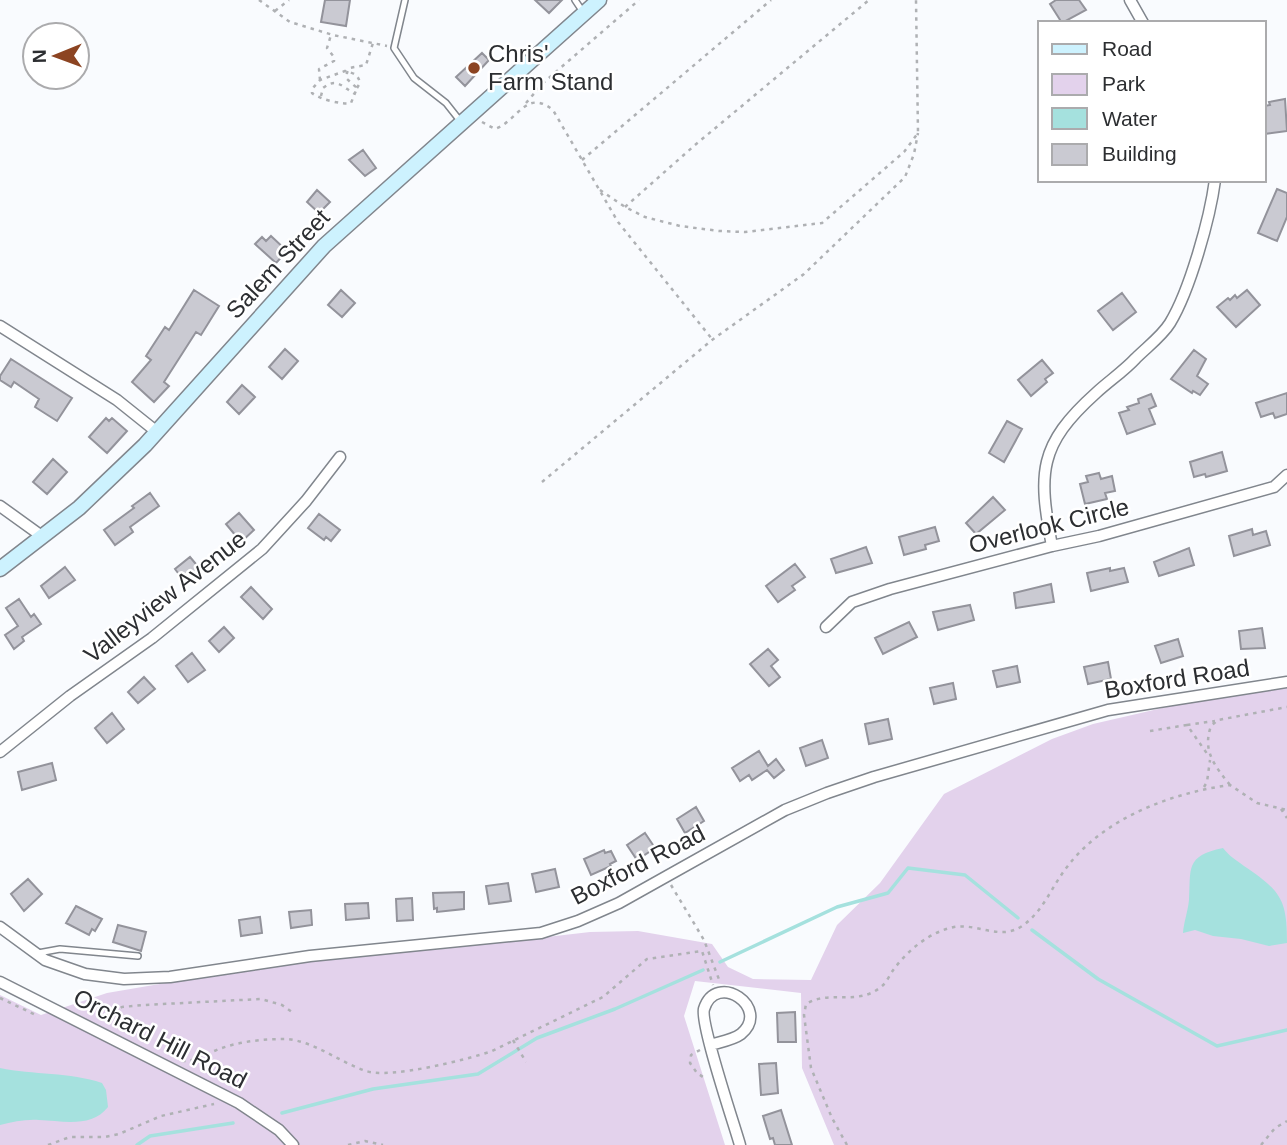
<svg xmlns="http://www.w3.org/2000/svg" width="1287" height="1145" font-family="Helvetica,sans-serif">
  <rect width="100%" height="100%" fill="#f9fbfe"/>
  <path fill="#e3d2ec" d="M1287,687v458h-453l-32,-77 -1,-75 -106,-12 -11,35 41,129h-725v-150l41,20 66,-22 182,-31 68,-7 85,-6 148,-17 48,-1 74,13 16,23 25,12 58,1 26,-55 43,-42 64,-89 108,-55 41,-15 91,-21 56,-10z"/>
  <path fill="#a5e1de" d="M1223,848c6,8 13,12 21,18 37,25 43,33 43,77l-18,3 -28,-7 -28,-3 -18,-6 -12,3c1,-12 5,-22 6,-33 2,-32 -4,-44 34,-52z
    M0,1068c33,7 70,4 102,15l4,7 2,17c-16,21 -45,14 -69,13 -13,-1 -26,2 -39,5z"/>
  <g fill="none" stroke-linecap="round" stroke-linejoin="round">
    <path stroke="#a5e1de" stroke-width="3.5" d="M1032,930l66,49 119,67 70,-16
      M720,962l117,-55 51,-14 20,-25 57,7 53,43
      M282,1113l91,-24 105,-15 59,-36 78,-29 88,-39
      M137,1145l13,-9 83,-13"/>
  </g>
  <path fill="#cacad2" stroke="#93939b" stroke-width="2" d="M325,0h25l-4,26 -25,-4z
    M535,0h27l-13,13z
    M1056,0h23l7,10 -24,13 -12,-19z
    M482,53l7,7 -24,26 -9,-9z
    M1285,99l2,32 -23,3v-28l6,-1 -1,-3z
    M363,150l13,18 -11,8 -16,-16z
    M1277,189l10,4v24l-10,24 -19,-8z
    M317,190l13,12 -11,11 -12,-11z
    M271,236l16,15 -11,12 -21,-19 7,-7 4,4z
    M194,290l25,16 -18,29 -5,-3 -32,50 5,4 -15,16 -22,-20 19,-22 -5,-4 19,-29 4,3z
    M341,290l14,13 -13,14 -14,-12z
    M1247,290l13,15 -24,22 -19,-20 11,-9 2,2 5,-5 2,3z
    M1122,293l14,19 -23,18 -15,-19z
    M285,349l13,12 -16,18 -13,-12z
    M1194,350l12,9 -9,17 11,8 -8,11 -7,-4 -1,2 -21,-14z
    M11,359l61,39 -15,23 -22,-14 4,-8 -25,-17 -3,5 -11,-7v-4z
    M1042,360l11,13 -8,6 2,3 -16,14 -13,-16z
    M242,385l13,12 -16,17 -12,-12z
    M1287,393v21l-12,4 -2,-5 -12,4 -5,-14z
    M1151,394l5,12 -7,3 6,15 -28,10 -8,-21 10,-3 -2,-3 12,-4 -1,-4z
    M106,418l3,3 3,-3 15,13 -20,22 -18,-16z
    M1007,421l15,8 -18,33 -15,-9z
    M1222,452l5,19 -21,6 -1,-3 -11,3 -4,-15z
    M53,459l14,13 -20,22 -14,-12z
    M1099,473l2,6 11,-3 3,15 -10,2 2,6 -22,5 -5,-20 8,-2 -2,-6z
    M150,493l9,13 -29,21 3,5 -18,13 -11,-15 30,-22 -2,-2z
    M993,497l12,13 -29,24 -10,-11z
    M239,513l15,17 -13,12 -15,-18z
    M319,514l21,16 -9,11 -5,-4 -2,3 -16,-12z
    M935,527l4,14 -14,4 1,4 -22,6 -5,-18z
    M1252,529l1,6 13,-4 4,14 -36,11 -5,-20z
    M866,547l6,16 -36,10 -5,-14z
    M1189,548l5,17 -35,11 -5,-14z
    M190,557l11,13 -17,11 -9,-12z
    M795,564l10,13 -13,9 3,4 -17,12 -12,-16z
    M65,567l10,13 -26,18 -8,-12z
    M1110,568v3l14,-3 4,14 -37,9 -4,-18z
    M1051,584l3,18 -38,6 -2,-15z
    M251,587l21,22 -9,10 -22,-22z
    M19,599l12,18 3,-3 7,10 -19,13 2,4 -10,8 -9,-14 13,-9 -12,-18z
    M970,605l4,15 -36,10 -5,-18z
    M909,622l8,15 -34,17 -8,-16z
    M224,627l10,11 -15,14 -10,-11z
    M1262,628l3,20 -24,1 -2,-18z
    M1178,639l5,17 -22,7 -6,-17z
    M768,649l10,11 -7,6 9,11 -11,9 -19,-22z
    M192,653l13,17 -17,12 -12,-16z
    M1108,662l3,17 -23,5 -4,-17z
    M1017,666l3,16 -23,5 -4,-16z
    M144,677l11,12 -17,14 -10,-11z
    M953,683l3,16 -22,5 -4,-16z
    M112,713l12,16 -17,14 -12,-15z
    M888,719l4,20 -23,5 -4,-20z
    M822,740l6,18 -22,8 -6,-18z
    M759,751l9,15 8,-7 8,11 -10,8 -7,-8 -15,10 -3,-5 -9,6 -8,-13z
    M52,763l4,17 -34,10 -4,-18z
    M696,807l8,14 -19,12 -8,-14z
    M645,833l10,15 -18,12 -10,-15z
    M604,850l1,3 6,-2 5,10 -6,3 1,2 -20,9 -7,-16z
    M555,869l4,18 -23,5 -4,-18z
    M28,879l14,15 -18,17 -13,-17z
    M508,883l3,18 -22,3 -3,-18z
    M464,892v17l-27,3v-4l-3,1 -1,-16z
    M412,898l1,22 -16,1 -1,-22z
    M368,903l1,15 -23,2 -1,-16z
    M76,906l26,13 -7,12 -3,-2 -3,6 -23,-12z
    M311,910l1,15 -21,3 -2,-16z
    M260,917l2,16 -21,3 -2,-16z
    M118,925l28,7 -5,19 -28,-9z
    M795,1012l1,30h-18l-1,-29z
    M776,1063l2,30 -17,2 -2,-31z
    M781,1110l11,35h-17l-2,-7 -3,1 -7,-23z"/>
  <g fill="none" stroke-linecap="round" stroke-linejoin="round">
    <g stroke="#81868d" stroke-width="8">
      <path id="service" d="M405,0l-11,48 20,30 32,25 15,19
        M575,0l8,12
        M38,953l22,-4 78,7"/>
    </g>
    <g stroke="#81868d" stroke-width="13">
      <path id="minor" d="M1130,0l13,23
        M0,326l117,74 40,32
        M0,506l43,31
        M1052,546c-14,-73 -14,-101 44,-153 13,-12 28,-22 40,-35 11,-11 26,-22 34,-35 20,-33 40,-105 45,-143
        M826,627l26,-25 38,-13 162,-43 47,-10 175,-49 13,-12
        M0,752l70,-56 82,-58 110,-89 44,-48 34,-44
        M0,927l45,33 40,14 39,5 46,-2 140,-21 231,-23 37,-12 41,-18 166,-93 42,-17 47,-16 234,-67 179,-28
        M0,982l239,121 40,27 14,15
        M710,1045c10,-3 23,-5 31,-11 31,-26 -25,-64 -37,-25 -4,14 30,115 36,136"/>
    </g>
    <g stroke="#81868d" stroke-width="17">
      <path id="secondary" d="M0,569l79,-61 66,-63 179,-199 275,-246"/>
    </g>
    <path stroke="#afb1b4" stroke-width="2.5" stroke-dasharray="3.5 5" stroke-linecap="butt" d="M259,0l31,22 43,13 54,11
      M275,11l14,-11
      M320,80l-1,-11 15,-8v-4l-7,-9 4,-13
      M357,88l3,-5c-2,-9 -7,-10 -15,-12l-25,9 -8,9v4c7,6 30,12 39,10l6,-15 -10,-9c-1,-4 0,-7 2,-11l17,-3 7,-22
      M321,96l2,-8c14,-11 19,-1 32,6
      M526,103l17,-20 96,-83
      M482,122l13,7c23,-8 31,-41 58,-19l65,112 94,117
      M582,160l189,-160
      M600,190l25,17 20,10 35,9 39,5 26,1 77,-9 82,-71 14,-19 -2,-133
      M625,207l70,-62 174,-145
      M542,482l170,-142 92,-66 101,-97 9,-23 4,-21
      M1187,725l28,-4
      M1150,731l37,-6 21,30
      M1230,785c-15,-19 -28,-34 -19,-59l7,-6 69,-13
      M1204,787l3,-5 3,-22
      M1281,809l6,9
      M671,885l33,55 16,42
      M0,998l38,18
      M98,1017l5,1 19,-11 22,-2 117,-6 21,6 10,7
      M513,1040l13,22
      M700,1050l-9,5 -1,8 7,10 9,6
      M182,1061c14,1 27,-9 40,-13 20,-7 43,-9 64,-9 28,2 53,23 80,32 24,8 100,-11 126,-20l111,-54 44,-38 55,-8 11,34
      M48,1145l22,-8h35l14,-3 42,-18 53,-12
      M348,1145l17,-4 18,4
      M847,1145l-15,-27 -21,-50 -7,-53 2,-11c24,-15 52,3 76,-18 5,-4 8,-12 12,-17 15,-20 36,-37 60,-42 24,-4 46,14 68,-1 21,-14 30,-40 45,-59 37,-49 104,-74 163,-82l27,18 30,7
      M1261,1145l14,-17 12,-7"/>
    <use href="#service" stroke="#fff" stroke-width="5"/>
    <use href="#minor" stroke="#fff" stroke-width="10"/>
    <use href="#secondary" stroke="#cdf2fe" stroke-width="14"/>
  </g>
  <circle fill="#8c4422" stroke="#fff" stroke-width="2.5" cx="474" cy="68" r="7"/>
  <g text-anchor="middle" stroke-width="5" stroke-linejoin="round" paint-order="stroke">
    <g font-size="24" fill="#2c2e31" stroke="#fff" text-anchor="start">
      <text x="488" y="62">Chris'<tspan x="488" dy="28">Farm Stand</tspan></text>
    </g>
    <g font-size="24" fill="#2c2e31" stroke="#fff">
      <text transform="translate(278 264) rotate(-47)" y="8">Salem Street</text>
      <text transform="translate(1049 526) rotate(-14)" y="8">Overlook Circle</text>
      <text transform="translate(165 597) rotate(-38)" y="8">Valleyview Avenue</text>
      <text transform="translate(1177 679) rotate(-9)" y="8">Boxford Road</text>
      <text transform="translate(638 865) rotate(-27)" y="8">Boxford Road</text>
      <text transform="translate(160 1039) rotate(27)" y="8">Orchard Hill Road</text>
    </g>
  </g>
  <rect x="1038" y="21" width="228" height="161" fill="#ffffff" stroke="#ababad" stroke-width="2"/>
  <rect x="1052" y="44" width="35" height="10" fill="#cdf2fe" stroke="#ababad" stroke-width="2"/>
  <text x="1102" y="56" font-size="21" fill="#2c2e31">Road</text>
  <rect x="1052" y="74" width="35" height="21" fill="#e3d2ec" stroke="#ababad" stroke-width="2"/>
  <text x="1102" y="91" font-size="21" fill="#2c2e31">Park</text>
  <rect x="1052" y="108" width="35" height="21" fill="#a5e1de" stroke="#ababad" stroke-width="2"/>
  <text x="1102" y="126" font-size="21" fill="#2c2e31">Water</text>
  <rect x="1052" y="144" width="35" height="21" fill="#cacad2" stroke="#ababad" stroke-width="2"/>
  <text x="1102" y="161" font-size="21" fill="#2c2e31">Building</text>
  <g transform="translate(56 56) rotate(269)"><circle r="33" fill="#ffffff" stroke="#ababad" stroke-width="2"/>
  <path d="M0-5L12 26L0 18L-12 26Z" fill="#8c4422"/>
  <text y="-10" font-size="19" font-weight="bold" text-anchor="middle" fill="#2c2e31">N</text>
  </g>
</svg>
